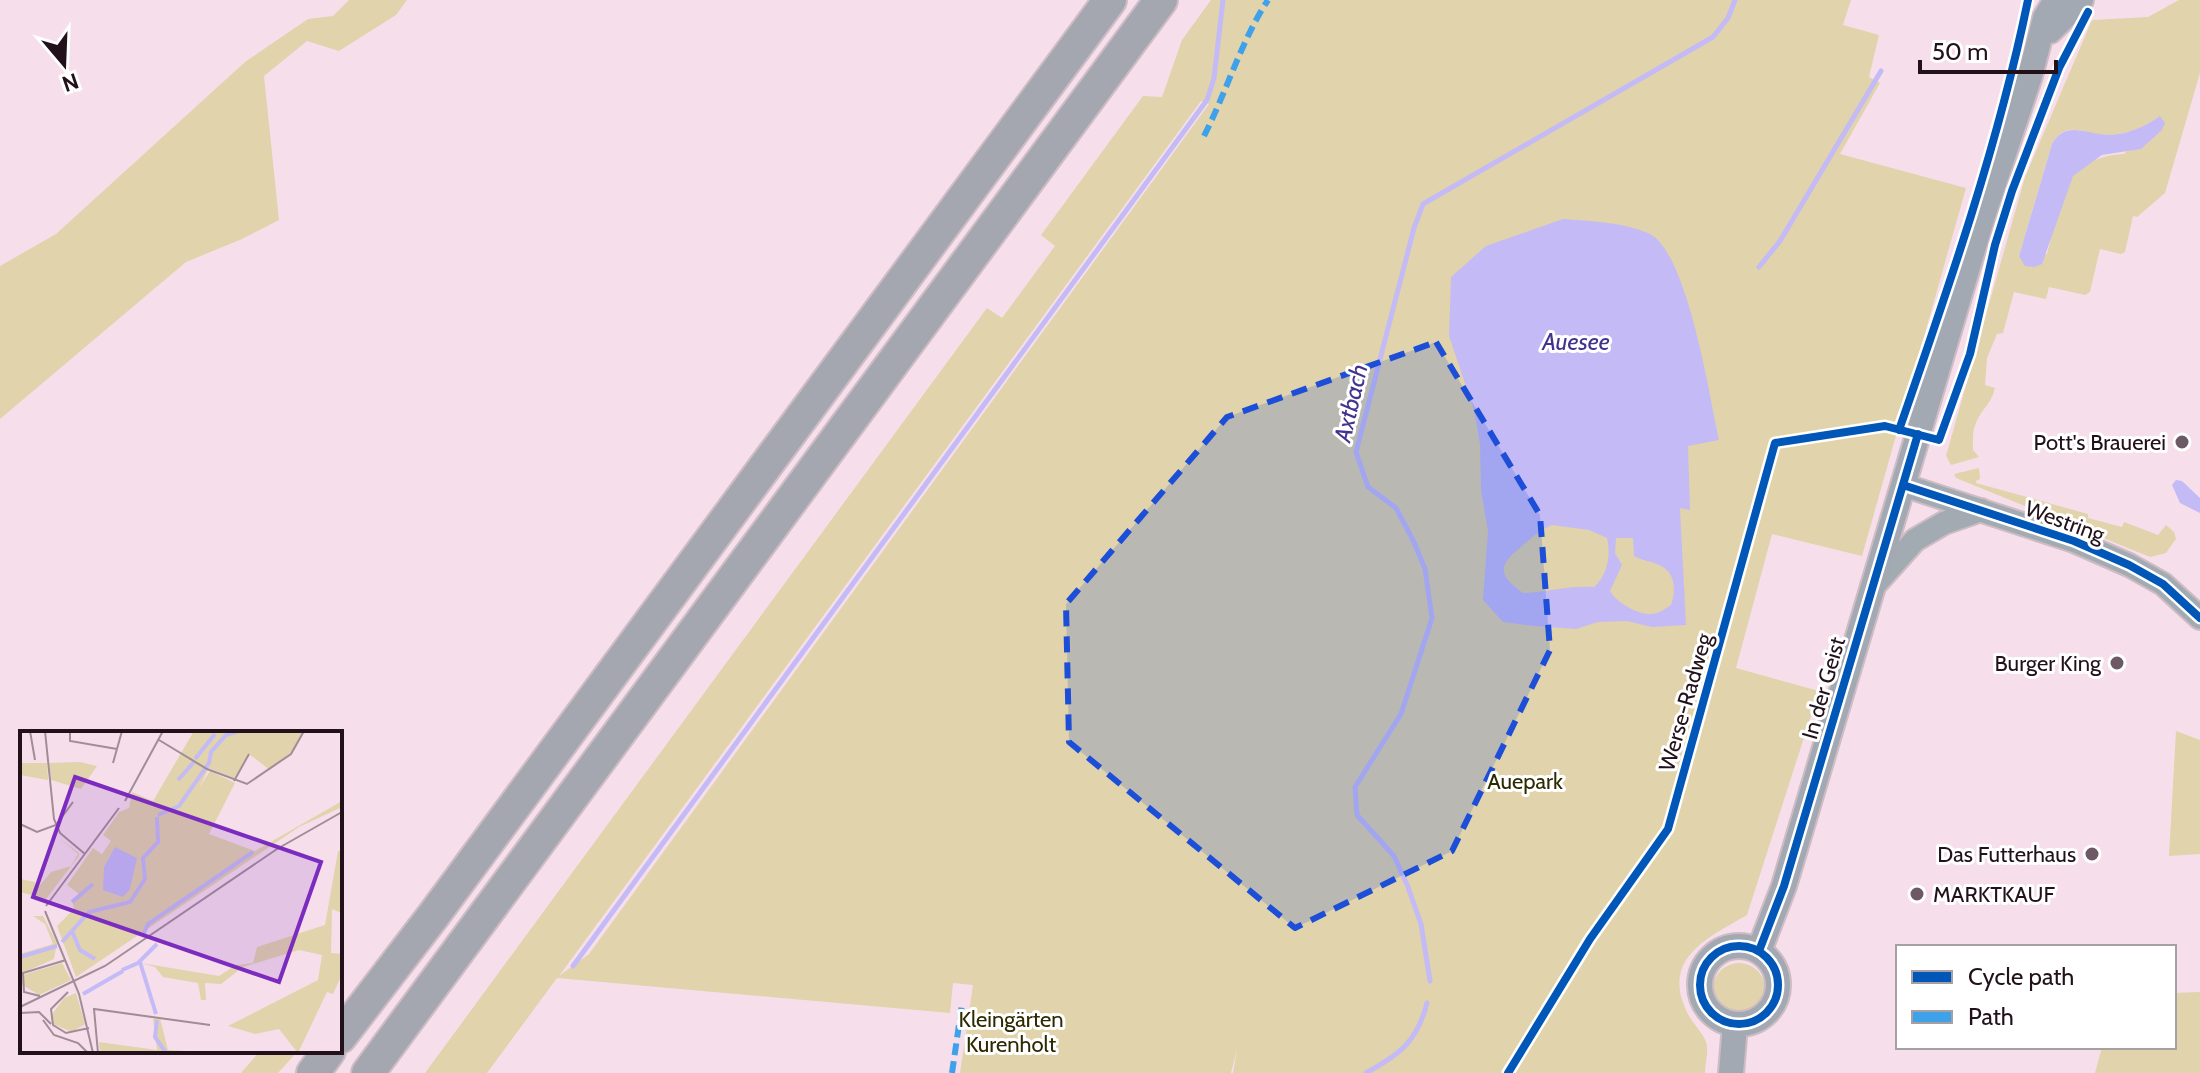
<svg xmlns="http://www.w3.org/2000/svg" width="2200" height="1073" font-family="Cabin,sans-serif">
  <rect width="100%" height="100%" fill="#f6dfeb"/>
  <path fill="#e1d3ab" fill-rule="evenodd" d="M349,0h58l-11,15 -57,36 -32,-10 -43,35 15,144 -37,19 -56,23 -186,157v-153l56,-32 189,-172 63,-43 25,-3z
    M1211,0h640l-8,25 36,10 -10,42 11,6 -40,71 126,34 -104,368 -90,-22 -36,134 83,23 -72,224c-42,24 -88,45 -58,101 5,9 14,17 17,26 3,8 -1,22 -1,31h-472l4,-24 -6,24h-271l13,-88 -20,-2 -3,30 -393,-35 -70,95h-62l562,-765 15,10 53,-72 -14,-11 102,-139 19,1 20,-57zM1201,101l8,3 -620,850 -30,22z
    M2179,0h21v73l-35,120 -28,24 -4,-1 -8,36 -4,2 -21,-5 -10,43 -5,3 -36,-8 -3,12 -32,-7 -11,41 -6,1 -10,24 -2,27 10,3c-4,17 -13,20 -19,35 -4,8 -3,18 -3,27l6,7 -28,8 -5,-9 79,-279 67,-157 56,-3zM2160,116l-36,38c-18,1 -38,6 -51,22 -11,13 -21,60 -26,78l-28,2 33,-112c15,-27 35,-7 59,-9 17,-1 35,-9 49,-19z
    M1979,468l1,11 -4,2v2l112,31v4l34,9 2,-5 34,13 8,-10 8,7 2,7 -10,14 -16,4 -194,-79 -2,-4z
    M2176,731l24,9v114l-31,2z
    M1713 989a26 26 0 1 1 52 0a26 26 0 1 1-52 0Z
    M2200,992v81h-105l7,-26h72v-54z
    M260,1051h38l-20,22h-37z"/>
  <path fill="#c4bbf6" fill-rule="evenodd" d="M2160,116l5,7 -3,7 -21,19 -39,6 -29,21 -31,88 -8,3 -9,-1 -6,-10 33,-112c13,-24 34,-10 56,-9 18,0 38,-9 52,-19z
    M1563,219c27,2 59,3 85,14 39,16 62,165 71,207l-31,6 2,64 -10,-2 6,117 -34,2 -25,-6 -29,1 -22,7 -41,-3 -32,-4 -20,-22 5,-69 -7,-41 -1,-46 -6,-34 -25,-74 2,-59 35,-31zM1552,525l37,5 18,8c4,16 1,37 -13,49 -24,-2 -46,5 -71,6 -24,-17 -26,-27 -3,-45 11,-10 19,-17 32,-23zM1616,538h17l1,18c9,5 17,5 25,9 17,7 17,26 12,40 -5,3 -13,9 -19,9 -14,1 -35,-11 -42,-23l12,-26 -7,-12z
    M2176,480l6,1 18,17v15l-20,-10 -8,-18z"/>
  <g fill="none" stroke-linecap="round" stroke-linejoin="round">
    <path stroke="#c4bbf6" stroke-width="5" d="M1759,267l21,-26 101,-170
      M573,966l634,-866 7,-22 9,-78
      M1430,981l-9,-57 -13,-37 -14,-31 -37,-41 -2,-28 46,-73 31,-96 -7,-49 -12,-29 -17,-32 -28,-21 -12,-35 58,-224 9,-24 290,-167 15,-19 7,-18
      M1366,1073c34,-19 51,-31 61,-70"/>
    <g stroke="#cebcc5" stroke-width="26">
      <path id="tertiary" d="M1903,485l171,56 55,24 34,19 37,34
        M1872,588l43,-48 29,-17 37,-13"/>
    </g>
    <g stroke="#cebcc5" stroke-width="28">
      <path id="secondary" d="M2050,31l31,-31
        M1700 985a39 39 0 1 1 78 0a39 39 0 1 1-78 0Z
        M1759,951l25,-65 199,-670 47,-140 15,-58 11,-18
        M1731,1073l4,-48"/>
    </g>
    <g stroke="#cebcc5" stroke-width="36">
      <path id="motorway" d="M340,1037l93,-121 677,-916
        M313,1073l16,-22
        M368,1073l793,-1073"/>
    </g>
    <use href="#tertiary" stroke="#a3abb2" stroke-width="22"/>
    <use href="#secondary" stroke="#a3a9b2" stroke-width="24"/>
    <use href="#motorway" stroke="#a5a7b0" stroke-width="32"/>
    <path stroke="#3ea1ea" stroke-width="6" stroke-dasharray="12 6" stroke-linecap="butt" d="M1204,136c22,-43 38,-97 64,-136
      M952,1073l10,-69"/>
    <g stroke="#fff" stroke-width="13">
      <path id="cycleway" d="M1899,430c49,-141 99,-284 129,-430
        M1903,485l171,56 55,24 34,19 37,34
        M1700 985a39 39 0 1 1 78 0a39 39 0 1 1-78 0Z
        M1759,951l25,-65 134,-452
        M1508,1073l82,-134 78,-110 107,-386 110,-17 54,14 31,-86 25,-109 17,-54 47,-123 29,-56"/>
    </g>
    <use href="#cycleway" stroke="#0057b8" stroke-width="8"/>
  </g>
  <path fill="#1d4ed8" fill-opacity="0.2" stroke="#1d4ed8" stroke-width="6" stroke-dasharray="16 10" stroke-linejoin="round" d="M1436,342l104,173 10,135 -98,201 -157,77 -226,-186 -3,-138 161,-187z"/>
  <g fill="#6c5963" stroke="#fff" stroke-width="3">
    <circle cx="2182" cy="442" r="8"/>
    <circle cx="2117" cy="663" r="8"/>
    <circle cx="2092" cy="854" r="8"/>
    <circle cx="1917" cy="894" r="8"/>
  </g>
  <g text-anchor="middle" stroke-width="6" stroke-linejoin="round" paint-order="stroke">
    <g font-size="22" fill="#22111a" stroke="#fff" text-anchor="end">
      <text x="2166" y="450">Pott's Brauerei</text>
      <text x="2101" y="671">Burger King</text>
      <text x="2076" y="862">Das Futterhaus</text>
      <text x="1933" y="902" text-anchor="start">MARKTKAUF</text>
    </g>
    <g font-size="22" fill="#22111a" stroke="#fff">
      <text transform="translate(2065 521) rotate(20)" y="8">Westring</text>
      <text transform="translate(1823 688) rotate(-74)" y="8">In der Geist</text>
      <text transform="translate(1685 702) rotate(-74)" y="8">Werse-Radweg</text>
    </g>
    <g font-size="22" fill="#2d2a02" stroke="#fff">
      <text x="1525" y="789">Auepark</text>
      <text x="1011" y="1027">Kleingärten<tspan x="1011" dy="25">Kurenholt</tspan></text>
    </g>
    <g font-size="24" font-style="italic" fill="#42348e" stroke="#fff">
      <text x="1576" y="350">Auesee</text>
      <text transform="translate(1351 403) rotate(-77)" y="8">Axtbach</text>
    </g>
  </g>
  <g transform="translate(20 731)">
    <rect width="322" height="322" fill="#f6dfeb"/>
    <path d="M174,0h109l-8,18 -25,21 -21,-16 -15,24 -25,-10 -10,20 11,-17 25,12 -26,51 46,17 87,-50v6l-43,20 -223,150 -19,-51 17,-17 -2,-9 7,-6 -12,-9 26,-37 9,6 9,-13 -8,-6 16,-23 10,-4 3,-16 21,9zM60,31l17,4 -16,23 -30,-9 -2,-17zM0,32h27l1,17 -28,-5zM38,106l21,16v3l-33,43 -26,-7v-13l15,3v9l16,-19 20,-6 7,-12zM318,120h4v62l-10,-4 -1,44 11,1v20l-9,20 -6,-2 -29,61 -19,-24 -24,5 -27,-8 90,-46 4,-25 -23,-5 -56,17 -22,17 -16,-1 1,17h-5l-3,-17 -35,-6 -8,-10 -14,-4 78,13 17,-11 17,-2 4,-16 68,-22zM13,185h10l14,27 -3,16 -34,15v-20l33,-10 -8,-20zM42,232l9,17 -32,15 -18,-11 2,-9zM56,262l9,31 -13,8 -19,-8 -2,-8 13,-18zM140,287l8,32 58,3h-126l-1,-11 58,8 -4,-31z" fill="#e1d3ab"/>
    <path d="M95,116l22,11 -7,31 -7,8 -20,-7 1,-23z" fill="#c4bbf6"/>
    <path fill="none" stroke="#c4bbf6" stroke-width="4" d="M175,28l20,-25M158,49l16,-18M138,84l21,-9 30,-43 2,-11 15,-17 12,-4M52,171l21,-18M52,200l8,19 15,9M123,204l5,-11 105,-72M42,211l27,-30 41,-10 15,-23 -2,-21 15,-16 -1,-25M0,226l37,-11M120,231l16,52M102,239l16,-7 19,-19M63,263l40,-23M137,289l-2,17 11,16"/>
    <path fill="none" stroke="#a18d97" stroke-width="2" d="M10,0l5,29M25,0l9,88 6,14 25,21M50,0v10l47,8M139,9l48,29 40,15 44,-30 13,-23M93,32l9,-32M214,50l15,-27M105,70l38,-70M0,93l17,8 19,-7 17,-23M26,175l73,-98M25,180l34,83 14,59M48,261l-17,17 2,16 13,8 23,-5M20,265l-16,-4 -1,-19 43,-13M0,276l85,-41 172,-117 65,-37M0,282l19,-1 12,12M23,289l11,15 24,8 10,10M78,322l-4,-44 116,16"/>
    <path fill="#7b2cbf" fill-opacity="0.15" stroke="#7b2cbf" stroke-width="4" d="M55,46l246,85 -42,120 -246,-85z"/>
    <rect width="322" height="322" fill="none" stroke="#22111a" stroke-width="4"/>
  </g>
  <rect x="1896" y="945" width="280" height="104" fill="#ffffff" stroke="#a7a0a3" stroke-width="2"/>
  <rect x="1912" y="971" width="40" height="12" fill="#0057b8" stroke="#a7a0a3" stroke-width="2"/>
  <text x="1968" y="985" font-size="24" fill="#22111a">Cycle path</text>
  <rect x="1912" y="1011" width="40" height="12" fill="#3ea1ea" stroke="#a7a0a3" stroke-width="2"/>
  <text x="1968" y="1025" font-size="24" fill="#22111a">Path</text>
  <g transform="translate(64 64) rotate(161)" stroke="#ffffff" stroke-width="6" paint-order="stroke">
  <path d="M0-6L14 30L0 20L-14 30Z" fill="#22111a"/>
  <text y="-12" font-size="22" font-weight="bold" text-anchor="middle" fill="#22111a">N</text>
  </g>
  <path d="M1920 60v12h136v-12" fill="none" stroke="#22111a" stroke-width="4"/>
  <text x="1932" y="60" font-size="24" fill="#22111a" stroke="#ffffff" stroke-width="6" paint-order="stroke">50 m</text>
</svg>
